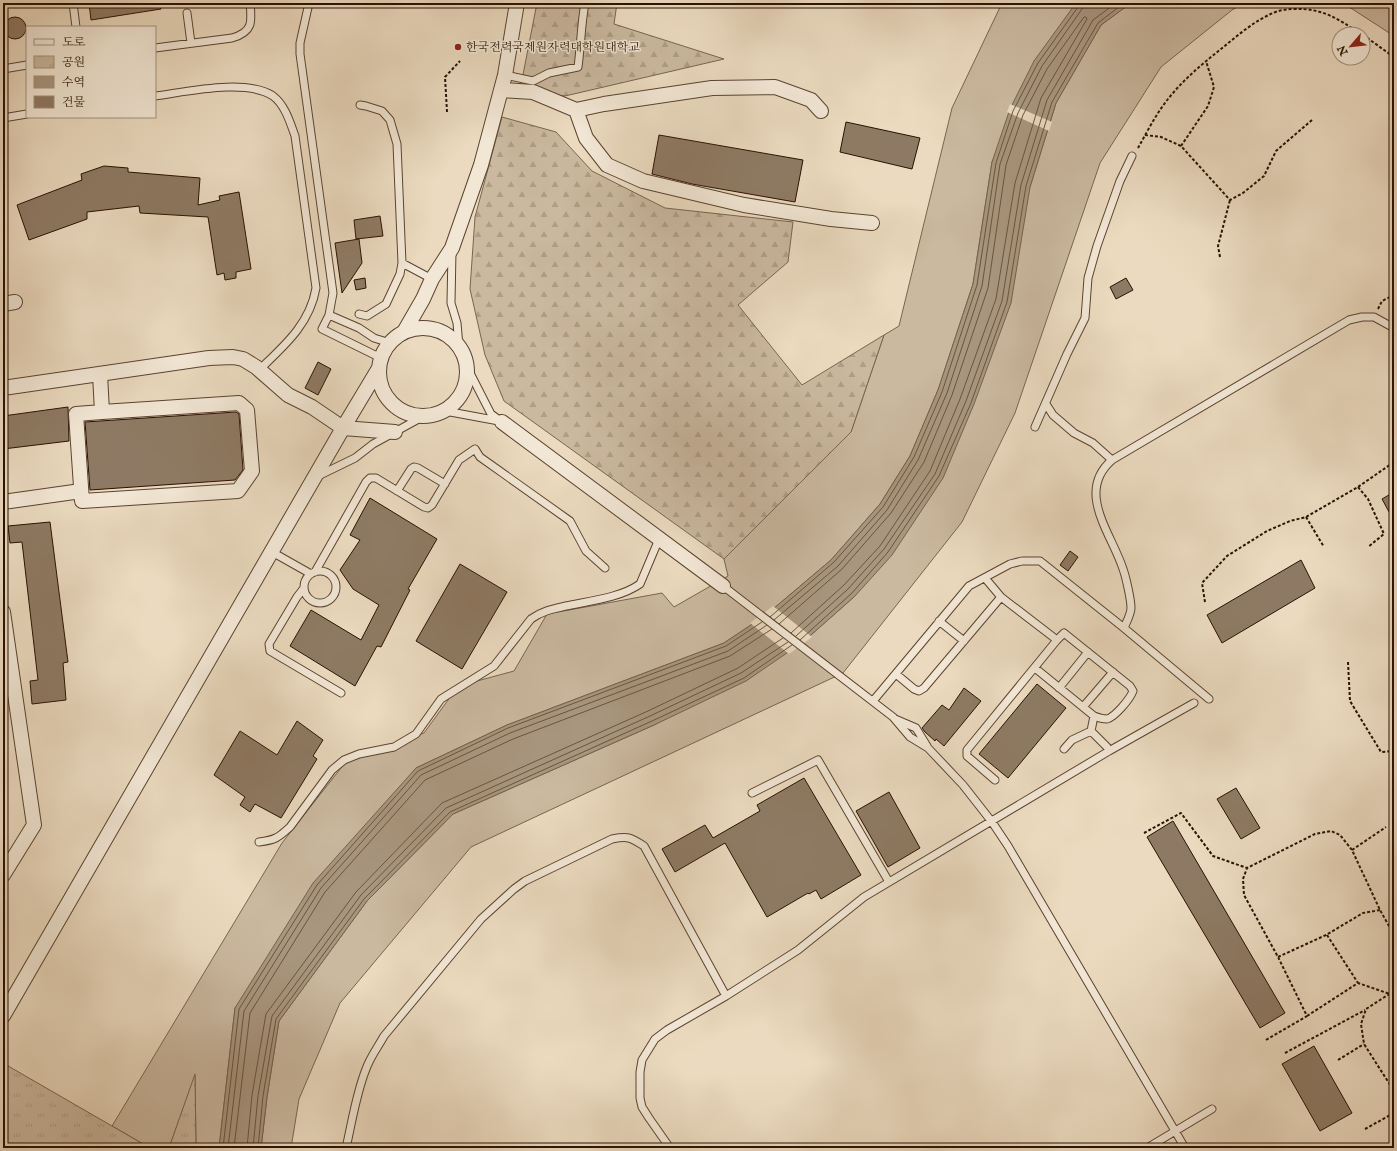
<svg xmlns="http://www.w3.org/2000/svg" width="1397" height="1151" font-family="'IM FELL English','Noto Serif KR',serif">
  <defs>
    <pattern id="forest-firs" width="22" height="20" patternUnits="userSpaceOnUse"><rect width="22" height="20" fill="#cab89f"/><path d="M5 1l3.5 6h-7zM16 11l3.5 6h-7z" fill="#ae9d87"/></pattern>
    <pattern id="park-tufts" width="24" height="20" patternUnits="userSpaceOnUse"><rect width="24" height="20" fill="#cab89f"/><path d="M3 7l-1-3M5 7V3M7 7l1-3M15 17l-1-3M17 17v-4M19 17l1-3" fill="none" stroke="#ae9d87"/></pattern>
  </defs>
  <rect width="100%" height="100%" fill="#ebdabf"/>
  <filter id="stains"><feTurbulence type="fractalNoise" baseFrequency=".005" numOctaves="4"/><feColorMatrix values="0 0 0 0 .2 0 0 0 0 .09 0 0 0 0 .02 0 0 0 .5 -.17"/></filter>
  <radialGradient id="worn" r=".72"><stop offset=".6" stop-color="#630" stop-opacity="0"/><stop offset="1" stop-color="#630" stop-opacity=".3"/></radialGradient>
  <path fill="#cab89f" stroke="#7a6450" d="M1002,3h74l-84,159 -19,122 -35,106 -28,66 -30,48 -49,56 -65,55 -42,28 -217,82 -91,43 -181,240 -16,140h-23l-1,-72 -26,72h-19l-38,-22 170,-283 66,-84 76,-26 27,-37 26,-15 37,-10 33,-57 115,-21 12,14 54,-31 -4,-17 127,-127 33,-97 15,-9 53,-218z
    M1131,3h113l-12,7 -71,57 -61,96 -85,250 -53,109 -119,151 -372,174 -131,156 -41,96 -8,49h-30l6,-51 12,-76 88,-120 86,-87 201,-89 149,-83 52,-46 175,-409 26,-84 45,-78z
    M1343,3h42l9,7v26z"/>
  <path fill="url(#forest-firs)" stroke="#7a6450" d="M537,3h80l-3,21 110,35 -159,37 -45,-6z
    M502,117l54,15 36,39 73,37 128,14 -5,40 -50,43 64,80 82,-50 -33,97 -127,127 -220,-158 -19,-46 -15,-66 5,-72z"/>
  <path fill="url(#park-tufts)" stroke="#7a6450" d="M3,1063l147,85h-147z
    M195,1074l1,74h-27z"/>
  <path fill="#a9967f" stroke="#76614d" d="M177,3h29l-29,4z
    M1076,3h55l-30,22 -45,78 -26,84 -19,116 -37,101 -31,74 -51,77 -37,41 -52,46 -57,39 -92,44 -201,89 -86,87 -88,120 -12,76 -6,51h-42l16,-140 78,-125 103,-115 91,-43 217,-82 42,-28 65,-55 49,-56 30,-48 28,-66 35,-106 19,-122 18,-53 24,-48z"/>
  <path fill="#ebdabf" d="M1010,104l42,18 -3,9 -42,-19z
    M773,606l39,31 -23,17 -39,-31z"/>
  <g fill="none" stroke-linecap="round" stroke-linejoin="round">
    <path stroke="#6a5440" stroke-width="1" d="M770,617l64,-55 49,-55 31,-50 28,-65 35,-107 19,-122 17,-52 25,-48 40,-56v-4
      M774,620l64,-54 49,-56 31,-50 29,-67 35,-107 18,-122 18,-51 24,-47 40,-57 1,-6
      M779,624l63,-55 49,-56 33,-51 28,-67 36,-107 18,-123 17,-50 24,-46 37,-52h2l1,2 -46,79 -26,85 -19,116 -36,100 -30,72 -50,75 -36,39 -53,48
      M796,636l52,-47 36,-40 51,-75 31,-73 36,-100 19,-116 26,-85 46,-80 23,-17
      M800,640l52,-47 36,-41 51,-76 32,-73 36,-101 19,-116 26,-84 46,-79 26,-20
      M223,1148l16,-139 78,-124 101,-114 90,-43 218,-82 36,-24
      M228,1148l16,-137 77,-123 100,-113 89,-42 218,-82 39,-26
      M234,1148l16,-135 75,-121 100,-112 88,-41 217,-83 42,-27
      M247,1148l5,-53 14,-81 90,-122 86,-89 206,-92 90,-43 45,-30
      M253,1148l5,-52 14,-80 89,-121 85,-87 204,-92 91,-43 47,-31
      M258,1148l5,-52 13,-77 88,-120 86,-87 202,-91 92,-43 48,-33"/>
  </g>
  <path fill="#8e7a64" stroke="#2a1102" d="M89,3h71l1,6 -70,11z
    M4 28a11 11 0 1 1 22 0a11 11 0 1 1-22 0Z
    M846,122l74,16 -8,31 -72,-17z
    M659,135l144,25 -8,42 -103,-18 -40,-10z
    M104,166l24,2v4l72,6 -2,27 22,-5 -1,-4 20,-4 12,77 -15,3v6l-11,2 -1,-7 -7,2 -9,-58 -68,-4 -1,-7 -52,6v7l-58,21 -12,-35 65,-25 -1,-6z
    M380,216l3,20 -27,3 -2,-19z
    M359,239l3,24 -20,30 -7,-50z
    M365,278l1,10 -10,2 -2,-10z
    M1126,278l7,12 -17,9 -6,-12z
    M318,362l13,7 -13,26 -13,-7z
    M68,407l1,34 -66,8v-33z
    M236,412l3,2 4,56 -8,10 -145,10 -5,-68z
    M1394,492v29l-12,-22z
    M370,498l67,41 -29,50 2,1 -29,57 -4,-1 -22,40 -65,-40 21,-36 50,30 18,-35 -26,-16 -13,-19 20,-30 -10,-5z
    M50,522l18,140 -5,1 3,37 -34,4 -2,-23 8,-1 -16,-138 -12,1 -2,-17z
    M1070,551l8,6 -10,14 -8,-6z
    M1301,560l14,28 -93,55 -15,-28z
    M460,564l47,28 -45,77 -46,-28z
    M1037,684l29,24 -58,70 -29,-24z
    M964,688l17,13 -37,45 -8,-7 -1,2 -10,-9 -3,-4 20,-23 7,5z
    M297,721l26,19 -10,16 4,3 -36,59 -26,-14 -5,8 -10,-7 5,-8 -31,-22 26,-44 37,24z
    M804,778l57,97 -40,24 -5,-9 -7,4 -1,-1 -41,24 -42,-74 -50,29 -13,-23 43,-24 8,13 47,-27 -3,-6z
    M1236,788l24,40 -19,11 -24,-40z
    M889,792l31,56 -32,19 -32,-56z
    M1173,821l112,192 -25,15 -113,-191z
    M1314,1046l38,67 -32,18 -38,-67z"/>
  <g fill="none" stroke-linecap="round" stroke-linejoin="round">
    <g stroke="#5a4331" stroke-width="9">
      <path id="lane" d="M73,3l3,24
        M309,3l-9,40v11l33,239 -4,22 -7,14 59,29
        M187,13l4,30
        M155,48l77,-10c21,-6 20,-16 18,-35
        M3,69l24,-4
        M505,75l28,6 16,-8 29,-6c3,-22 3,-43 7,-64
        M155,96c31,-4 91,-18 118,0 12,9 17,26 22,40l21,152c-6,36 -32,58 -57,82
        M3,118l24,-4
        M452,251l-1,52 6,20 2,23
        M402,263l30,16
        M359,314l8,2 19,-12 14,-30 2,-11 -5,-119 -7,-24 -8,-9 -16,-5 -6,-1
        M329,315l30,13 15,10 16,5
        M468,369l23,45 11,8
        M1046,404l7,11 21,18 19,10 19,17
        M445,411l54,10
        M1035,427l32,-73 18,-36 3,-40 9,-32 23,-65 12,-25
        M318,476l37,-18 18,-14 51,-28
        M397,491l14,-22 3,-2 4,1 27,16
        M272,552l39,22
        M304 587a16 16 0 1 1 32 0a16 16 0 1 1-32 0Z
        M315,572l51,-90 4,-4h6l48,29 4,1 4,-3 27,-45 16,-11 5,8 90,64 16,30 19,17
        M985,578l16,19 56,43 -90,110v6l28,24
        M723,586l170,131 17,20 18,11 35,37 29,37 16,24 177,302
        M304,588l-7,9 -28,47 1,7 71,42
        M939,621l25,20
        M1124,628c2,-5 7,-14 7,-20 0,-8 -5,-31 -8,-39 -11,-35 -48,-77 -11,-109l237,-140 13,-3h12l20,11
        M1035,668l59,48c5,2 8,3 13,3 8,-2 23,-20 26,-28l-3,-5 -66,-53 -7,7
        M896,674l18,15 5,2 5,-3 77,-91
        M1059,688l29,-36
        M873,701l96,-115 41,-22 12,-3h18l84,67 85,71
        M1083,707l30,-35
        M1094,716l-3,15 16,16 2,4
        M895,719l21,9 11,18
        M1064,749l8,-9 19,-9
        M752,793l66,-33 71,122
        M259,842c16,-2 19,-4 31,-15l42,-57 12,-10 15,-6 35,-7 22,-13 25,-35 53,-33 37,-47c11,-8 22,-10 35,-13 23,-5 54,-8 74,-22l19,-45
        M346,1148c6,-26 10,-54 20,-79 4,-12 12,-22 18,-33l97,-117 33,-30 11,-8 87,-42c16,-3 18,-2 32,7l82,150
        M670,1148l-21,-30 -7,-11 -2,-9v-26l2,-12 13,-21 12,-9 59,-34 72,-46 66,-53 245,-146 85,-48
        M1147,1148l65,-39"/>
    </g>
    <g stroke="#5a4331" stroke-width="16">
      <path id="street" d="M502,90l31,2 43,18 28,-6 108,-16 63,-1 36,13 10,11
        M576,110l10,28 21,27 36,16 101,24 87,14 41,4
        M3,304l12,-2
        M379 372a44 44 0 1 1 88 0a44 44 0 1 1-88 0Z
        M404,332l19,-33 9,-20 20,-31 29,-83 24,-90 12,-72
        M100,374l2,38 137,-9 8,7 5,61 -14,20 -156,10 -6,-87 26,-2
        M3,388l206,-30 24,-1 10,2 13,8 32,28 24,12 31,21 52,4
        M502,422l221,164
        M3,502l78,-11
        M3,612l31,213 -31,50
        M3,1016l340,-588 36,-60"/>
    </g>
    <path stroke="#2a1102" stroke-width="2" stroke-dasharray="3 2" stroke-linecap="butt" d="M1363,35l31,22
      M447,112l-2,-35 15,-16
      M1145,135l16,2 20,9 49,54 13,-7 21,-17 12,-25 36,-31
      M1181,146l27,-40 6,-19 -8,-26
      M1138,148c9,-16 18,-34 30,-49 15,-19 34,-35 53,-50 16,-13 33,-28 52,-36 7,-3 14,-4 21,-4 29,-1 44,10 67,25
      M1220,257l-2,-11 12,-46
      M1378,309l4,-8 12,-6
      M1358,487l10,12 16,35 -16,13
      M1306,517l18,30
      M1205,602l-3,-19 25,-27 40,-25 23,-10 16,-4 52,-30 36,-25
      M1348,662l2,39 31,51 13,-1
      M1144,833l37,-20 32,43 34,12
      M1352,850l34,-23
      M1327,935l31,48
      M1278,957l48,-22 37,-22 17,-3
      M1394,991l-28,18 -5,15 3,20 30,47
      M1307,1016l51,-33 32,11
      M1266,1040l41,-24 -29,-59 -34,-62 -1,-16 4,-11 68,-34 16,-3 9,4 12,15 28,60 14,25
      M1285,1053l80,-43
      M1338,1060l26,-16
      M1365,1129l29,-16"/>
    <use href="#lane" stroke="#f2e7d5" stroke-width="7"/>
    <use href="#street" stroke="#f2e7d5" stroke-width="14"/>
  </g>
  <circle fill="#8f2418" stroke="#f2e7d5" stroke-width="1.5" cx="458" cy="47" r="4"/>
  <g text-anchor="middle" stroke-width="3" stroke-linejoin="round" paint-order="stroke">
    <g font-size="12" fill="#2a1102" stroke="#f2e7d5" text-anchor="start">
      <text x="466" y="51">한국전력국제원자력대학원대학교</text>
    </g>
  </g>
  <rect width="1397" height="1151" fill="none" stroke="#ebdabf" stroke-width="16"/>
  <rect x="4" y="4" width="1389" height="1143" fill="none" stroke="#2a1102" stroke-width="2"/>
  <rect x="8" y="8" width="1381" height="1135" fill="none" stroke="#2a1102"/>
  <rect x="26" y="26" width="130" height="92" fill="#f2e7d5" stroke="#a29181"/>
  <rect x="34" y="39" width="20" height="6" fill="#f2e7d5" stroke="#a29181"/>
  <text x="62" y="46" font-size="12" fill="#2a1102">도로</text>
  <rect x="34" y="56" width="20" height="12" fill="url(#park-tufts)" stroke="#a29181"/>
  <text x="62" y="66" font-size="12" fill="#2a1102">공원</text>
  <rect x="34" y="76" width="20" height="12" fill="#a9967f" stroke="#a29181"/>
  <text x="62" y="86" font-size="12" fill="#2a1102">수역</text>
  <rect x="34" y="96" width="20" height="12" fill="#8e7a64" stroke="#a29181"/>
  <text x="62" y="106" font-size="12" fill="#2a1102">건물</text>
  <g transform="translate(1351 46) rotate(242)"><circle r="19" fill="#f2e7d5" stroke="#a29181"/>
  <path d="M0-3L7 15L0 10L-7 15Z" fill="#8f2418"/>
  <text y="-6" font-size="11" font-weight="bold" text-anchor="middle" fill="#2a1102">N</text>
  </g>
  <rect width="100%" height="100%" filter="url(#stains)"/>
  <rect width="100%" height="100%" fill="url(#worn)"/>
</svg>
